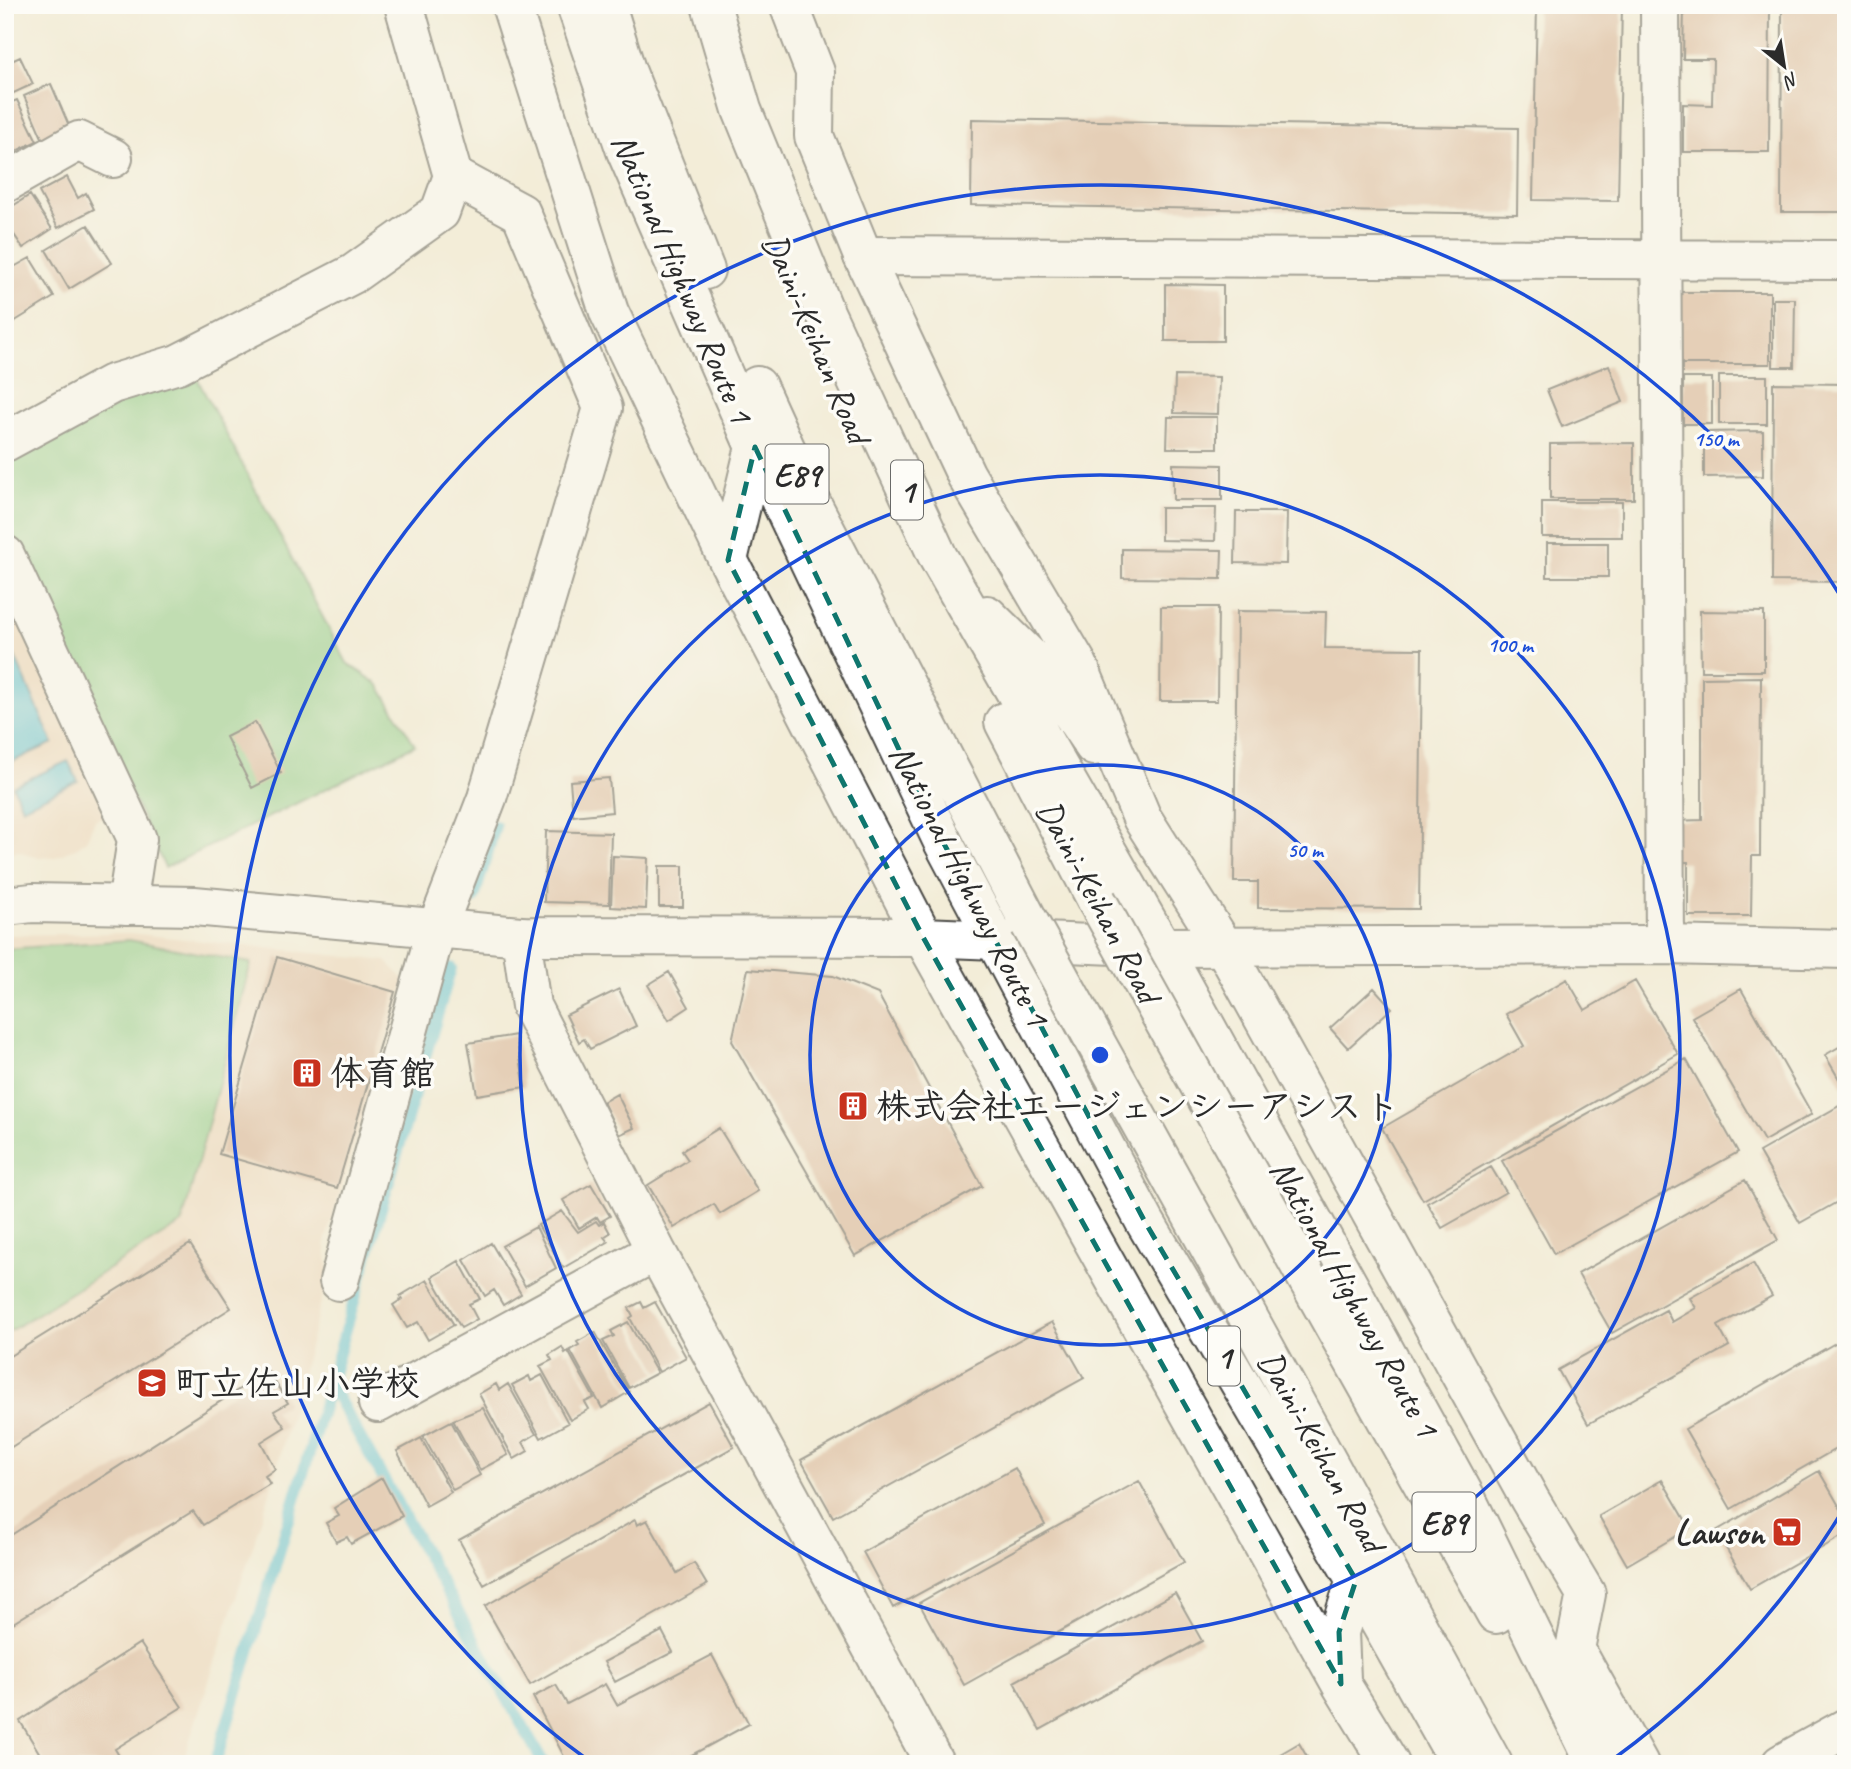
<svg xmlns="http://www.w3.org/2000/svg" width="1851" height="1769" font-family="Caveat,'Klee One',sans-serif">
  <rect width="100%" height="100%" fill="#fdfcf7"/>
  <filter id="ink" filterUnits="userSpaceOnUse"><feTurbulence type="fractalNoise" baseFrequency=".0143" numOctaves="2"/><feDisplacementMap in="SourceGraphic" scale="14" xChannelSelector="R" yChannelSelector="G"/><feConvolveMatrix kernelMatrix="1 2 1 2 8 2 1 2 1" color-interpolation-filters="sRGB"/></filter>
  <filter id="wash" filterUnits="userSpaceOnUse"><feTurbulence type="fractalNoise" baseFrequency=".00686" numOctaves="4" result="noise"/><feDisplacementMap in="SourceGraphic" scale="28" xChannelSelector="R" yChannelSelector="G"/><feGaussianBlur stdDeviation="1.57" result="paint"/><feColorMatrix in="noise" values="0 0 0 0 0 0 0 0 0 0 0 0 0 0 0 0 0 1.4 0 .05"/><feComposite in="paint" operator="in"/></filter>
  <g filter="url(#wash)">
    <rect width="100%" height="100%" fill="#f3edd8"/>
    <path fill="#eed6bb" d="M5,588l103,226 -13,6 -8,19 -9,8 -25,11 -23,-2 -10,-5 -15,3z
      M129,933l257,28 19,19 -80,262 4,30 -59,221 -88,271h-177v-829z"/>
    <path fill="#86ca84" stroke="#587a58" stroke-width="2" d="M191,367l156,296 31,21 37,61 -250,123 -160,-351v-65z
      M129,940l122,23 -69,260 -177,111v-385z"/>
    <path fill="#5bc2d8" stroke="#437682" stroke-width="2" d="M5,634l48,109 -48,22z
      M68,761l10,20 -56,27 -9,-22z"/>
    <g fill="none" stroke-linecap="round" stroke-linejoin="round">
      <path stroke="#5bc2d8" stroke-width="12" d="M474,898l21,-72
        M330,1384l214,380
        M215,1764l115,-380 121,-416"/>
    </g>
    <g id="blocks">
      <path fill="#d6ac8f" d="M1537,5h85l-4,196 -85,-1z
        M1684,5h86l-1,147h-86v-48l29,1 1,-46h-30z
        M1782,5h64v207h-65z
        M20,57l13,27 -28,13v-33z
        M51,84l19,44 -27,12 -19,-44z
        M17,100l20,41 -31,15 -1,-51z
        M972,119l546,9 -1,86 -546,-9z
        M67,177l11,21 8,-5 8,16 -36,19 -19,-36z
        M30,195l22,34 -29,19 -18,-27v-10z
        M88,225l24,38 -43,26 -23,-39z
        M30,258l24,39 -42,26 -7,-11v-40z
        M1165,284l58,1v56h-58z
        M1678,292h92v72h-92z
        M1773,299h22l-1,68h-21z
        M1609,365l14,37 -61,25 -15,-37z
        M1175,376l44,1 -1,37 -44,-1z
        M1719,376h48v48h-48z
        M1683,378h29v46h-29z
        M1773,383l73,1v198l-74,-1z
        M1168,417h49v31h-50z
        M1763,431v45l-59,1v-45z
        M1634,443v56h-84v-55z
        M1173,464l49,1v35h-49z
        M1542,502h80v35h-80z
        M1161,508h55l-1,33 -54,-1z
        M1236,512h51l-1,52 -51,-1z
        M1547,543h61v34h-61z
        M1122,549l100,1 -1,29 -99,-1z
        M1161,607h57l-1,94h-57z
        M1237,611l89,1 -1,36 97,1 -3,260 -161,-1v-26h-24z
        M1700,611l64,1v59h-63z
        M1761,677l-1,179h-8l-1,60h-63v-54h-16v-41l30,-1v-142z
        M255,722l26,51 -29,15 -26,-51z
        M609,778l3,34 -39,4 -3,-35z
        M546,831l65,2 -2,71 -65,-2z
        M613,856l35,2 -2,51 -35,-2z
        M659,866h24v41h-24z
        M277,957l118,35 -58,196 -118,-34z
        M748,969l85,7 45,18 104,192 -127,70 -123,-215z
        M669,972l20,35 -20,13 -21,-35z
        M1567,979l18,31 50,-29 43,73 -255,146 -41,-72 142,-82 -18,-32z
        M1374,988l18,20 -44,40 -18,-20z
        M619,989l17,37 -46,23 -6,-10 -5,3 -13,-27z
        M1741,989l71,125 -48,27 -72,-124z
        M516,1035l9,52 -48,8 -9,-52z
        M1846,1043v48l-21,-36z
        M1686,1059l52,93 -184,102 -52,-93z
        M617,1094l17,34 -15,7 -16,-33z
        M1846,1102v95l-46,26 -41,-71z
        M719,1128l39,63 -38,23 -6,-10 -40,24 -26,-43 40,-25 -6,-9z
        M1491,1167l15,25 -64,36 -15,-25z
        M1745,1180l33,60 -166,93 -34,-59z
        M591,1184l19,32 -10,6 -3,-5 -18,11 -16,-28z
        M562,1211l16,21 18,-11 3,4 5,-3 6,11 -6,4 4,5 -45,26 -25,-43z
        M536,1227l20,41 -31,18 -23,-40z
        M491,1243l30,51 -18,11 -9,-15 -9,6 -21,-36z
        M190,1244l41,64 -226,143v-92z
        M459,1261l21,38 -11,5 8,15 -16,9 -29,-51z
        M1753,1263l19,33 -54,30 11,20 -141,78 -30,-54 108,-60 6,12 24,-14 -6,-10z
        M427,1280l27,45 -26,15 -10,-18 -11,6 -14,-23 9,-6 -2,-3z
        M641,1302l3,6 11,-6 31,55 -27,15 -29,-54 3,-2 -4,-8z
        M628,1322l29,51 -28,15 -26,-47 11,-5 -3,-5z
        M1052,1322l32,56 -251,139 -32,-57z
        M595,1332l34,60 -27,16 -32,-58 9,-5 -2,-3z
        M1837,1342l9,15v86l-115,66 -46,-80z
        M562,1347l3,6 3,-2 26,47 -9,4 4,7 -19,11 -30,-54 12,-6 -3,-5z
        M268,1371l20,32 -14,8 11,16 -24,15 14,27 -10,7 5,8 -67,41 -10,-14 -188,117v-89z
        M542,1375l26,48 -27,15 -29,-53 17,-9 2,5z
        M496,1384l3,6 9,-6 28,50 -13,8 5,9 -14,8 -35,-65z
        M709,1402l25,45 -250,138 -25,-45z
        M483,1408l25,47 -28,15 -27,-50z
        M451,1421l29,54 -27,15 -30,-54z
        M421,1438l30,54 -25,14 -29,-55z
        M1015,1468l30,57 -152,83 -30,-56z
        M1819,1471l27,47v16l-96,55 -34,-58z
        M382,1478l20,38 -51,28 -4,-7 -11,5 -10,-19 13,-7 -5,-8z
        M1662,1480l28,48 -63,37 -28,-49z
        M1139,1481l45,81 -220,123 -45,-82z
        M635,1520l2,5 10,-5 30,53 17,-10 13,22 -177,100 -45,-79z
        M1175,1593l27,48 -162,89 -26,-48z
        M662,1631l11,21 -58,30 -11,-20z
        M140,1643l42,64 -67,42 9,15h-78l-26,-43z
        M712,1655l37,69 -74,40h-107l-35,-67 23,-12 11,19 38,-20 12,21z
        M1299,1743l12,21h-48z"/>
    </g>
  </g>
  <g filter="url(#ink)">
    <use href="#blocks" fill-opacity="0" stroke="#494845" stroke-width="2"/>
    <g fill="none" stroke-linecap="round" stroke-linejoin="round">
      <g stroke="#494845" stroke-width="42">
        <path id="street" d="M1660,5l5,940
          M5,183l74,-42 34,17
          M863,256l983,4
          M5,442l107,-58 66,-20 175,-90 87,-62 13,-36
          M5,555l132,284 -10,66
          M521,936l10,70 125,245 279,513
          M339,1281l97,-351 51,-132 116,-390 -82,-195 -68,-37 -49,-171
          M378,1403l278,-152"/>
      </g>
      <g stroke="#494845" stroke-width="42">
        <path id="secondary" d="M5,906l27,-3 162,3 327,30 402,1 239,10 503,-2 181,4
          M1781,1764l65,-36"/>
      </g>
      <g stroke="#494845" stroke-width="42">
        <path id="highway" d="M511,5l98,307 119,248 195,377 418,747 49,80
          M576,5l50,146 129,296 187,393 203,382 211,358 104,184
          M606,5l20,65 79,200
          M711,5l31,105 81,198 115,249 224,390 305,553 129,264
          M789,5l26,67 -1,64 49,120 103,219 112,190 64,153 82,129 306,553 56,94 -11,55 64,115
          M757,386l45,99 228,439
          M728,560l27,-113
          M987,615l53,52 54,79
          M1004,722l93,179
          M1308,1280l188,334
          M1247,1315l246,449
          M1341,1679l-2,-47 17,-52"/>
      </g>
      <use href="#street" stroke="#fff" stroke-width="38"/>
      <use href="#secondary" stroke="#fff" stroke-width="38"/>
      <use href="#highway" stroke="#fff" stroke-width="38"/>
      <g stroke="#494845" stroke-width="42" stroke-linecap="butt">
        <path id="highway-bridge" d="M1097,901l211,379
          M1030,924l217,391"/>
      </g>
      <use href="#highway-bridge" stroke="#fff" stroke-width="38"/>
    </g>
  </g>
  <path d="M0 0H1851V1769H0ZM755,447l187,393 203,382 211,358 -17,52 2,52 -418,-747 -195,-377z" fill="#f3edd8" fill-opacity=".55" fill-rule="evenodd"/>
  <path fill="none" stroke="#0f766e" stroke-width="5" stroke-dasharray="14 9" stroke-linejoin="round" d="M755,447l187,393 203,382 211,358 -17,52 2,52 -418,-747 -195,-377z"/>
  <g fill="none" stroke="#1d4ed8" stroke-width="3.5">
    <circle cx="1100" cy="1055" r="290"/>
    <circle cx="1100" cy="1055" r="580"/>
    <path d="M1843 1510A871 871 0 0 1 1612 1760M588 1760A871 871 0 1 1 1843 600"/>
  </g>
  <defs>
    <g id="building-square" transform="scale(1.575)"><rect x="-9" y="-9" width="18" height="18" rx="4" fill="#c8321e" stroke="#fdfcf7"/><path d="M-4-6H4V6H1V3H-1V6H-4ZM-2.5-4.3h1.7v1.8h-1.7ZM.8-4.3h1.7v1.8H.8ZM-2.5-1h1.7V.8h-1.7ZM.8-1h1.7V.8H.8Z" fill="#fff"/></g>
    <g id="school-square" transform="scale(1.575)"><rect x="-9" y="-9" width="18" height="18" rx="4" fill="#c8321e" stroke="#fdfcf7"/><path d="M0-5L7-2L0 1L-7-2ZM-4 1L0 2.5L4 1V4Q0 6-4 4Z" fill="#fff"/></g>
    <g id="supermarket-square" transform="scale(1.575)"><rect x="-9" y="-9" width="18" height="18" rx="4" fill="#c8321e" stroke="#fdfcf7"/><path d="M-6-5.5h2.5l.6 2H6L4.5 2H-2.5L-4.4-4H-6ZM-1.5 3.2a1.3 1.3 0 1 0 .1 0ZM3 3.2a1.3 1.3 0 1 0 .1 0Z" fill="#fff"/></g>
  </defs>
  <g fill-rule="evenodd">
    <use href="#building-square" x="307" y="1073"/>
    <use href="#building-square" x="853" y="1106"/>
    <use href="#school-square" x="152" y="1383"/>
    <use href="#supermarket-square" x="1787" y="1532"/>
  </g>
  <g text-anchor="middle" stroke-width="7" stroke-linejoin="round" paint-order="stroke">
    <g fill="#fdfcf7" stroke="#6a6a68" stroke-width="2">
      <rect x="765.5" y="444.5" width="63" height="59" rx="5"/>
      <rect x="891" y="460.5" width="32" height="59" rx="5"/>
      <rect x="1208" y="1326.5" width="32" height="59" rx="5"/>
      <rect x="1412.5" y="1492.5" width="63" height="59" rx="5"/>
    </g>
    <g font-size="33" font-weight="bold" fill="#2b2b2b">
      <text x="797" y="486">E89</text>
      <text x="907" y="502">1</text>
      <text x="1224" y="1368">1</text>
      <text x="1444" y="1534">E89</text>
    </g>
    <g font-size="35" fill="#2b2b2b" stroke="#fdfcf7">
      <text transform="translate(683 278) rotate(67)" y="12">National Highway Route 1</text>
      <text transform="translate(817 338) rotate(67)" y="12">Daini-Keihan Road</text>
      <text transform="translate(970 885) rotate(63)" y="12">National Highway Route 1</text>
      <text transform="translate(1099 901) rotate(62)" y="12">Daini-Keihan Road</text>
      <text transform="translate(1355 1298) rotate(61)" y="12">National Highway Route 1</text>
      <text transform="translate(1322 1451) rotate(61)" y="12">Daini-Keihan Road</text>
    </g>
    <g font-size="35" font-weight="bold" fill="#2b2b2b" stroke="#fdfcf7" text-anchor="start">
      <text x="330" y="1085">体育館</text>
      <text x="876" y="1118">株式会社エージェンシーアシスト</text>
      <text x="175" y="1395">町立佐山小学校</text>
      <text x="1764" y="1544" text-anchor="end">Lawson</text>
    </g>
  </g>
  <circle cx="1100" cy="1055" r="10" fill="#1d4ed8" stroke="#fdfcf7" stroke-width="3.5"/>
  <g font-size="21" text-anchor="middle" font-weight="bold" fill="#1d4ed8" stroke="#fdfcf7" stroke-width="7" stroke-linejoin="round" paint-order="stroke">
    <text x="1716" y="446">150 m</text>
    <text x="1510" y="652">100 m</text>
    <text x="1305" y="857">50 m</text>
  </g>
  <rect width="1851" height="1769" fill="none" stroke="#fdfcf7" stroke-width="28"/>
  <g transform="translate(1784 66) rotate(150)" stroke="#fdfcf7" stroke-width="5" paint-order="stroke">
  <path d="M0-5L12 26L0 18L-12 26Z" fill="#2b2b2b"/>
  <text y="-10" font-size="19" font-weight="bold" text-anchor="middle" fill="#2b2b2b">N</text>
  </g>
</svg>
